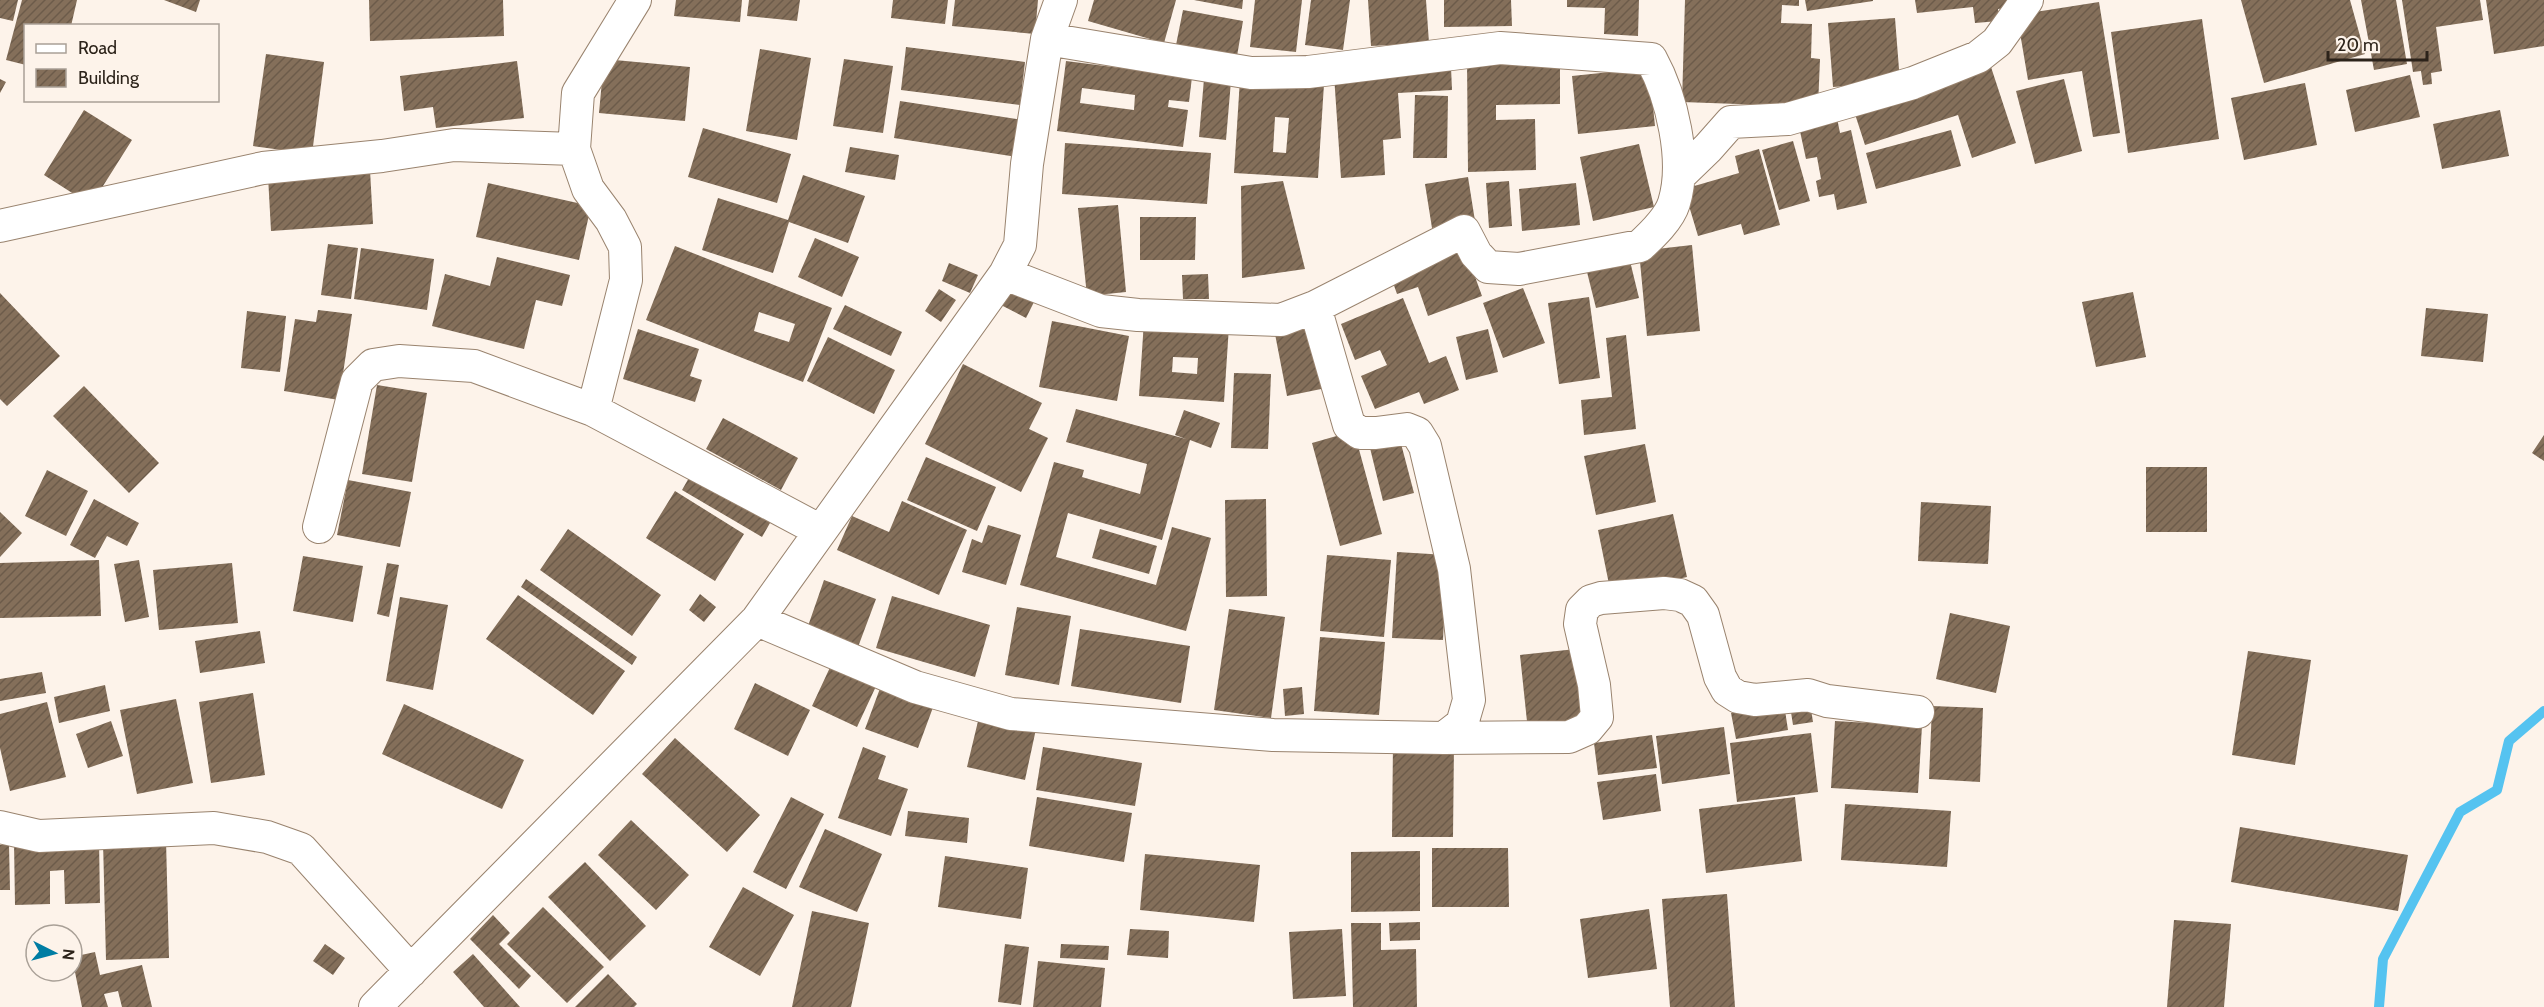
<svg xmlns="http://www.w3.org/2000/svg" width="2544" height="1007" font-family="Cabin,sans-serif">
  <defs>
    <pattern id="building-hatch" width="6" height="6" patternUnits="userSpaceOnUse" patternTransform="scale(1.5)"><rect width="6" height="6" fill="#846f5a"/><path d="M-1 1l2-2M0 6l6-6M5 7l2-2" fill="none" stroke="#6c5b4a"/></pattern>
  </defs>
  <rect width="100%" height="100%" fill="#fdf3ea"/>
  <g fill="none" stroke-linecap="round" stroke-linejoin="round">
    <path stroke="#55c3f0" stroke-width="10" d="M2379,1007l4,-48 77,-147 37,-22 12,-49 35,-30"/>
  </g>
  <path fill="url(#building-hatch)" fill-rule="evenodd" d="M0,0h18l-5,21 -13,-3z
    M22,0h55l-6,26h-45v39l-20,-5z
    M164,0h36l-4,12z
    M369,0h134l1,36 -134,5z
    M676,0h66l-2,22 -66,-6z
    M749,0h51l-3,21 -50,-5z
    M893,0h55l-3,24 -54,-6z
    M955,0h83l-3,34 -83,-8z
    M1094,0h82l-12,43 -76,-22z
    M1194,0h49l-1,9z
    M1255,0h47l-6,52 -46,-5z
    M1311,0h39l-7,50 -38,-5z
    M1368,0h58l3,43 -58,3z
    M1444,0h67l1,26 -68,1z
    M1567,0h72l-1,36 -34,-2 1,-26 -38,-1z
    M1685,0h114v6l-17,-1 -1,18 31,1 -1,34 9,1 -2,48 -136,-5z
    M1805,0h68v1l-66,10z
    M1915,0h91v8l-8,1 1,12 -24,2 -2,-16 -56,6z
    M2241,0h109l15,54 -101,29z
    M2361,0h35l11,64 -33,6z
    M2402,0h78l3,20 -47,7 6,44 -11,2 1,11 -9,1 -2,-14 -8,1z
    M2486,0h58v46l-50,8z
    M2099,2l21,131 -27,4 -11,-66 -54,9 -11,-65z
    M1183,10l60,11 -7,41 -61,-12z
    M1895,18l5,64 -67,5 -5,-64z
    M2202,19l17,120 -91,14 -17,-121z
    M906,47l119,15 -5,43 -119,-15z
    M760,49l51,9 -14,82 -51,-9z
    M266,54l58,8 -12,92 -59,-8z
    M604,59l86,8 -5,54 -86,-8z
    M844,59l49,7 -10,67 -50,-7z
    M1560,60v44l-64,1v15l39,-1 1,51 -68,2 -1,-111z
    M517,61l7,57 -88,10 -3,-21 -29,4 -4,-35z
    M1066,61l126,16 -3,25 -20,-2 -1,7 20,3 -5,37 -126,-16zM1082,88l53,7 -1,15 -54,-7z
    M1990,64l26,79 -44,15 -14,-43 -93,30 -12,-37z
    M1451,67l1,23 -54,3 3,45 -18,2 2,35 -44,3 -7,-103z
    M1649,68l6,58 -77,8 -6,-58z
    M2410,75l10,42 -65,15 -9,-42z
    M0,79l6,3 -6,11z
    M1204,79l27,2 -5,59 -27,-3z
    M1240,79l84,5 -6,94 -84,-5zM1275,117l14,1 -3,35 -13,-1z
    M2064,79l18,72 -47,13 -19,-73z
    M2305,83l12,62 -73,15 -13,-62z
    M1415,95l33,1 -1,62h-34z
    M900,101l123,19 -6,37 -123,-19z
    M84,110l48,30 -41,65 -47,-30z
    M2500,110l9,46 -67,13 -9,-45z
    M1836,113l4,20 11,-3 16,73 -30,7 -3,-16 -15,3 -3,-16 5,-2 -4,-22 -11,2 -8,-37z
    M703,128l88,26 -14,49 -89,-26z
    M1951,130l10,36 -85,23 -10,-36z
    M1793,141l17,60 -31,9 -17,-60z
    M1065,143l146,10 -4,51 -145,-10z
    M1639,144l15,63 -61,14 -13,-64z
    M850,147l49,8 -4,25 -50,-8z
    M1759,149l21,76 -36,10 -3,-11 -43,12 -14,-47 55,-16 -4,-17z
    M370,170l3,54 -102,7 -3,-55z
    M803,175l62,21 -17,47 -59,-21 -16,51 -71,-23 16,-52 70,22z
    M1468,177l7,44 -43,7 -7,-44z
    M1283,181l22,88 -63,9 -1,-92z
    M1509,181l3,45 -23,2 -3,-45z
    M488,183l103,23 -12,54 -103,-23z
    M1576,183l4,42 -58,6 -3,-42z
    M1118,205l8,87 -39,4 -9,-88z
    M1140,217h56l-1,43h-55z
    M815,238l44,19 -17,40 -44,-20z
    M328,244l30,4 -7,51 -30,-4z
    M1692,245l8,86 -53,5 -8,-85z
    M675,246l157,62 -29,74 -157,-62zM759,312l36,12 -6,18 -35,-11z
    M361,248l73,11 -7,51 -73,-11z
    M1465,249l17,47 -54,20 -10,-29 -21,7 -6,-17z
    M497,257l73,18 -8,31 -26,-6 -12,49 -92,-23 13,-52 45,12z
    M1629,257l10,41 -43,10 -10,-40z
    M949,263l29,12 -8,18 -28,-12z
    M1208,274l1,25h-26l-1,-24z
    M1014,281l24,13 -12,24 -25,-13z
    M1523,288l22,55 -42,15 -20,-55z
    M939,289l17,11 -15,22 -16,-11z
    M2133,292l13,65 -50,10 -14,-65z
    M0,293l60,63 -53,50 -7,-7z
    M1589,297l11,81 -41,6 -11,-81z
    M1403,298l26,65 17,-7 13,34 -35,14 -5,-12 -44,17 -14,-33 26,-11 -7,-15 -25,10 -14,-36z
    M845,305l57,27 -11,24 -58,-27z
    M2426,308l62,6 -5,48 -62,-6z
    M318,310l34,4 -13,86 -55,-9 11,-72 21,3z
    M247,311l39,5 -6,56 -39,-4z
    M1052,321l77,15 -12,65 -78,-14z
    M1144,321l85,5 -5,76 -85,-6zM1173,357l25,1 -1,16 -25,-2z
    M1313,326l13,62 -39,8 -12,-62z
    M638,329l61,20 -9,27 12,4 -7,22 -72,-23z
    M1488,329l10,43 -32,8 -10,-43z
    M1626,335l10,94 -52,6 -3,-35 31,-3 -6,-59z
    M828,337l67,33 -21,44 -67,-33z
    M963,364l79,39 -13,26 19,9 -27,54 -96,-48z
    M1234,373l37,1 -3,75 -37,-1z
    M377,385l50,8 -15,89 -50,-8z
    M84,386l75,77 -30,30 -76,-77z
    M1076,409l110,30 -11,-4 9,-25 36,13 -9,25 -21,-8 -28,100 -94,-27 -12,44 100,28 16,-58 39,11 -25,93 -166,-46 34,-123 30,8 -2,7 58,17 7,-30 -81,-22z
    M723,418l75,40 -17,32 -75,-41z
    M1354,431l28,103 -42,12 -28,-103z
    M2544,435v26l-12,-8z
    M1399,436l15,57 -31,8 -14,-57z
    M1645,444l11,58 -60,13 -12,-59z
    M926,457l70,30 -19,44 -70,-31z
    M2146,467h61v65h-61z
    M694,469l80,47 -12,21 -80,-47z
    M47,470l41,21 -22,45 -41,-20z
    M348,480l63,12 -11,55 -63,-12z
    M675,491l69,43 -29,47 -69,-43z
    M94,499l45,24 -12,23 -20,-10 -12,22 -25,-13z
    M1266,499l1,97 -41,1 -1,-97z
    M902,501l65,29 -28,65 -102,-45 15,-34 37,16z
    M1921,502l70,4 -3,58 -70,-3z
    M0,512l22,21 -22,24z
    M1673,514l14,63 -76,17 -13,-64z
    M988,525l33,10 -15,50 -44,-13 10,-33 10,4z
    M568,529l93,66 -29,41 -92,-66z
    M1100,529l57,17 -8,28 -57,-16z
    M1397,552l50,3 -4,85 -51,-2z
    M1327,555l64,5 -7,77 -64,-6z
    M303,556l60,10 -10,56 -60,-11z
    M99,560l2,56 -101,2v-55z
    M139,560l10,57 -24,5 -11,-58z
    M232,563l6,60 -79,7 -6,-60z
    M387,563l12,2 -10,52 -12,-3z
    M526,579l111,78 -5,8 -111,-78z
    M824,580l52,19 -18,48 -51,-18z
    M700,594l16,13 -12,15 -15,-12z
    M518,595l107,76 -32,44 -107,-76z
    M892,596l98,29 -15,52 -99,-29z
    M400,597l48,8 -15,85 -47,-9z
    M1017,607l54,9 -12,69 -54,-10z
    M1229,609l56,8 -14,101 -57,-8z
    M1950,613l60,13 -14,67 -60,-14z
    M1080,629l110,17 -9,57 -110,-17z
    M260,631l5,32 -65,10 -5,-32z
    M1320,637l65,5 -6,73 -65,-4z
    M1576,649l8,76 -56,6 -8,-76z
    M2248,651l63,9 -16,105 -63,-10z
    M833,661l45,21 -21,45 -45,-21z
    M42,672l4,21 -46,8v-22z
    M755,683l55,27 -22,46 -54,-27z
    M882,683l53,19 -17,46 -53,-19z
    M105,685l5,26 -51,12 -5,-26z
    M1302,687l2,27 -19,2 -2,-27z
    M253,693l12,82 -54,8 -12,-81z
    M176,699l17,84 -56,11 -17,-84z
    M47,702l19,75 -56,14 -10,-43v-34z
    M1810,703l3,19 -20,3 -3,-19z
    M404,704l120,56 -22,49 -120,-55z
    M1784,704l4,26 -52,9 -5,-26z
    M1932,706l51,2 -3,74 -51,-3z
    M979,717l57,12 -11,51 -58,-13z
    M111,721l12,35 -35,12 -12,-34z
    M1835,721l87,5 -4,67 -87,-5z
    M1724,727l6,47 -68,10 -6,-48z
    M1811,733l7,59 -81,10 -7,-59z
    M1652,735l5,33 -59,7 -4,-32z
    M675,738l85,77 -33,37 -85,-78z
    M1393,743l61,1 -1,93h-61z
    M863,747l23,9 -8,23 30,10 -17,47 -53,-18z
    M1043,747l99,16 -7,43 -99,-16z
    M1656,774l5,37 -58,9 -6,-38z
    M791,797l33,17 -38,75 -33,-17z
    M1037,797l95,16 -8,49 -95,-16z
    M1795,797l7,64 -96,12 -7,-64z
    M1845,804l106,7 -4,56 -106,-7z
    M908,811l61,7 -2,25 -62,-7z
    M631,820l58,55 -33,35 -58,-55z
    M2240,827l168,28 -10,56 -167,-29z
    M825,829l57,25 -25,58 -58,-25z
    M99,840l1,63 -35,1 -1,-34 -14,1v33l-35,1 -1,-64z
    M166,840l3,118 -63,2 -3,-119z
    M0,845h9l1,45h-10z
    M1432,848h76l1,59h-77z
    M1420,851v60l-69,1v-60z
    M1145,854l115,11 -6,57 -114,-12z
    M945,856l83,12 -7,51 -83,-12z
    M585,862l61,64 -36,35 -62,-64z
    M743,887l51,28 -34,61 -51,-29z
    M1727,894l8,113h-65l-8,-108z
    M543,907l61,60 -37,36 -60,-59z
    M1649,909l8,60 -69,9 -8,-59z
    M812,911l57,12 -18,84h-59z
    M493,915l17,18 -11,11 32,32 -12,13 -49,-50z
    M2174,920l57,4 -7,83h-57z
    M1420,922v18l-30,1 -1,-18z
    M1351,923h30v27l35,-1 1,58h-64z
    M1130,929l39,2 -1,27 -41,-3z
    M1342,929l4,67 -53,3 -4,-67z
    M325,944l20,14 -12,17 -20,-14z
    M1005,944l24,3 -8,58 -23,-3z
    M1061,944l48,2 -1,14 -48,-2z
    M95,952l5,23 42,-10 10,42h-30l-4,-16 -14,3 4,13h-26l-10,-50z
    M473,954l47,53h-36l-31,-35z
    M1038,961l67,7 -4,39h-68z
    M608,974l29,30 -3,3h-59z"/>
  <g fill="none" stroke-linecap="round" stroke-linejoin="round">
    <g stroke="#99836e" stroke-width="34">
      <path id="minor" d="M635,0l-57,93 -4,56 14,40 23,31 14,27 1,33 -33,130 226,120
        M1679,176l29,-28 23,-26 57,-3 125,-36 65,-26 19,-15 30,-42
        M0,226l263,-58 119,-12 72,-11 120,4
        M1005,274l96,37 37,4 143,5 34,-13 149,-76 12,23 12,13 31,2 121,-23c12,-11 29,-27 34,-43 13,-42 -2,-106 -23,-144l-151,-11 -192,24 -57,1 -204,-34
        M1315,307l34,118 11,8h16l31,-4 10,4 8,13 29,123 15,131 -7,24 -18,14
        M319,527l38,-146 16,-16 26,-4 75,5 119,44
        M757,620l158,67 96,27 262,21 171,3 125,-1 18,-8 10,-12 -3,-32 -14,-61 2,-14 9,-9 10,-3 63,-5 16,2 13,6 10,14 17,62 7,13 11,7 17,3 53,-5 19,6 91,11
        M0,827l39,9 175,-8 53,9 34,12 110,122
        M375,1007l382,-387 248,-346 15,-29 7,-81 20,-125 14,-39"/>
    </g>
    <use href="#minor" stroke="#fff" stroke-width="32"/>
  </g>
  <rect x="24" y="24" width="195" height="78" fill="#fdf3ea" stroke="#a9a097" stroke-width="1.5"/>
  <rect x="36" y="44" width="30" height="9" fill="#ffffff" stroke="#a9a097" stroke-width="1.5"/>
  <text x="78" y="54" font-size="18" fill="#2c231a">Road</text>
  <rect x="36" y="69" width="30" height="18" fill="url(#building-hatch)" stroke="#a9a097" stroke-width="1.5"/>
  <text x="78" y="84" font-size="18" fill="#2c231a">Building</text>
  <g transform="translate(54 953) rotate(96)"><circle r="28" fill="#fdf3ea" stroke="#a9a097" stroke-width="1.5"/>
  <path d="M0-4.5L10 22L0 15L-10 22Z" fill="#007da3"/>
  <text y="-9" font-size="16" font-weight="bold" text-anchor="middle" fill="#2c231a">N</text>
  </g>
  <path d="M2328 51v9h99v-9" fill="none" stroke="#2c231a" stroke-width="3"/>
  <text x="2337" y="51" font-size="18" fill="#2c231a" stroke="#fdf3ea" stroke-width="4.5" paint-order="stroke">20 m</text>
</svg>
